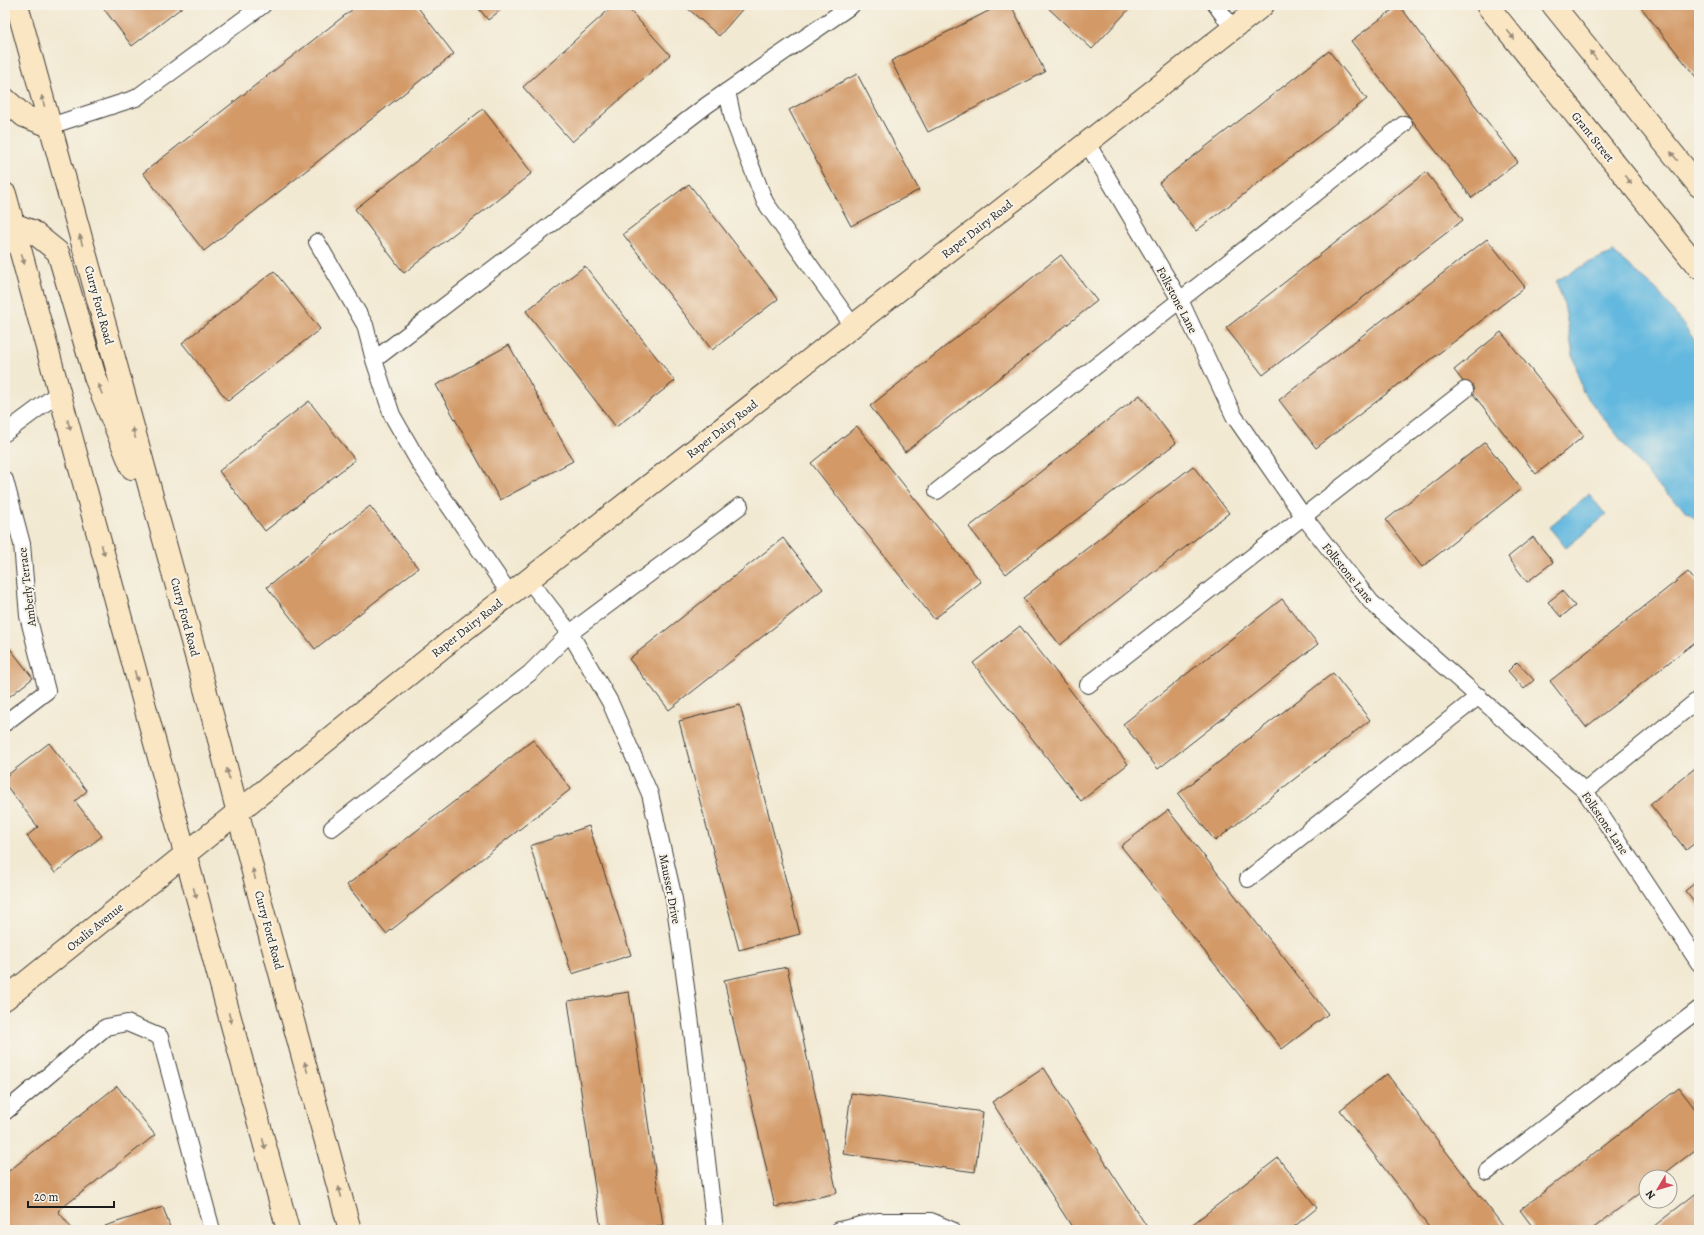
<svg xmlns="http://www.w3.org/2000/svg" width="1704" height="1235" font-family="Alegreya,serif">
  <rect width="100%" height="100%" fill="#f7f3e8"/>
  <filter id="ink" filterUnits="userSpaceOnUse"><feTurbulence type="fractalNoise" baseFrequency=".025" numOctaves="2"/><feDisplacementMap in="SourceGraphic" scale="8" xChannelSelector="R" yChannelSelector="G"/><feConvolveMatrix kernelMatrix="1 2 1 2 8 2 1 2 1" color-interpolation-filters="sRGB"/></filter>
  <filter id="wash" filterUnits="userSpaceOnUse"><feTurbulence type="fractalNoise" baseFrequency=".012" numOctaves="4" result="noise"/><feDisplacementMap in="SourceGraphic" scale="16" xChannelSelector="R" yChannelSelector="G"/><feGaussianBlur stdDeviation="0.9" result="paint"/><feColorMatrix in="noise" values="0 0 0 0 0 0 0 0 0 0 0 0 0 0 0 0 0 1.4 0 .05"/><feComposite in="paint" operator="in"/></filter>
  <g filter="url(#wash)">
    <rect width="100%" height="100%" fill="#f2e9d2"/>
    <path fill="#62b8df" stroke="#3f6a7e" d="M1613,252l44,38 42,56v176l-45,-40 -71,-90 -10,-37 -9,-51 -8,-23 30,-17z
      M1589,494l17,21 -40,33 -17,-21z"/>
    <g id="blocks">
      <path fill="#d39a68" d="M101,5h84l-53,41z
        M358,5h58l38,49 -250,197 -61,-78z
        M476,5h31l-19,15z
        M614,5h11l45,50 -98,87 -49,-55z
        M684,5h62l-27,31z
        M1000,5h11l34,67 -117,60 -37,-71z
        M1045,5h88l-41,44z
        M1399,5l119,157 -46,36 -121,-157z
        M1639,5h60v76z
        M1329,51l38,48 -171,132 -37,-48z
        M857,74l62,116 -68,36 -62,-116z
        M483,109l49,64 -128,100 -49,-64z
        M1426,172l37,48 -200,155 -37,-47z
        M689,184l89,115 -66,51 -89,-116z
        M1487,239l38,48 -209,161 -37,-48z
        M1061,255l36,46 -192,151 -35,-46z
        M585,266l90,115 -59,46 -90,-116z
        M274,271l46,58 -92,72 -46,-58z
        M1501,332l83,104 -48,38 -82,-104z
        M509,345l64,116 -73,39 -64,-115z
        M1140,395l36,48 -170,131 -37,-47z
        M309,401l46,59 -90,71 -46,-60z
        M857,426l124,156 -47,37 -123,-156z
        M1485,442l36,47 -99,78 -36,-47z
        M1193,466l36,47 -169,132 -37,-47z
        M370,506l48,62 -103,81 -48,-62z
        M1533,537l20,25 -26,20 -19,-25z
        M783,538l40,51 -154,121 -40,-51z
        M1688,572l11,14v53l-113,88 -36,-46z
        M1562,591l13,15 -14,11 -13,-15z
        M1282,599l36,45 -160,125 -35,-45z
        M1020,626l108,138 -47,37 -108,-138z
        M5,642l28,36 -28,22z
        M1517,662l17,18 -10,9 -16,-18z
        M1333,673l37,47 -155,121 -37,-47z
        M740,705l60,229 -61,16 -60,-229z
        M533,740l38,49 -185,145 -39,-49z
        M49,743l38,48 -12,10 27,35 -47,37 -28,-37 11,-9 -33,-43v-7z
        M1699,765v75l-13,10 -36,-46z
        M1168,810l160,204 -46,35 -161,-203z
        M589,826l42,129 -59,19 -42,-128z
        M1699,880v28l-14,-17z
        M787,967l50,226 -62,14 -51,-227z
        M629,992l34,233 -35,5h-27l-33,-229z
        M1044,1068l105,162h-75l-82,-128z
        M1387,1074l119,156h-75l-91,-120z
        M117,1086l38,49 -97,76 15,19h-68v-56z
        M1679,1088l20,26v33l-39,30h-14v11l-55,42h-56l-15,-20z
        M851,1093l132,19 -8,60 -132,-18z
        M1278,1158l39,50 -27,22h-105z
        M1699,1191v39h-50z
        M163,1207l8,23h-65l-1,-4z"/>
    </g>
  </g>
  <g filter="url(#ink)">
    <use href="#blocks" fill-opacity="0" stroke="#3c3b37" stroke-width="1"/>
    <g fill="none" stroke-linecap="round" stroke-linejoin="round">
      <g stroke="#3c3b37" stroke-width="18">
        <path id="lane" d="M1216,5l17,24
          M727,91l6,28 32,83 88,124
          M50,126l86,-28 127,-93
          M1087,143l93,157 54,116 70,101 67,85 214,189 114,172
          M317,242l48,83 9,35 18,55 28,49 90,130
          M374,360l333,-255 145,-100
          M5,433l55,-41
          M5,480l17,64 6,72 19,75 -42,32
          M937,491l467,-367
          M529,580l41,53 40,69 40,92 24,105 19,140 22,191
          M1088,685l377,-295
          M1585,791l114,-92
          M332,828l198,-155 40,-40 170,-127
          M1248,879l231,-183
          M5,1112l101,-85 21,-4 33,14 52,193
          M1487,1172l212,-163
          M839,1230l39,-9h53l21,9"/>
      </g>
      <g stroke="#3c3b37" stroke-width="24">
        <path id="secondary" d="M17,5l204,742 41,160 88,323
          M1487,5l212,263
          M1553,5l146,181
          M5,99l19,17 26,10
          M5,194l283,1036
          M13,224l19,7 26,21 37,125 37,91
          M5,999l453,-364 805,-630"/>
      </g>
      <use href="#lane" stroke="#fff" stroke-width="16"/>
      <use href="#secondary" stroke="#fbe6c4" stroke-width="22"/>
    </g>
    <defs><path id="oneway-solid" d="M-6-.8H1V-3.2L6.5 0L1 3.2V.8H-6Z"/></defs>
    <g fill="#978b78">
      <use href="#oneway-solid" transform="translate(1511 35) rotate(51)"/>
      <use href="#oneway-solid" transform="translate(1593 55) rotate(-129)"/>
      <use href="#oneway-solid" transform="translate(43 101) rotate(-105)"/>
      <use href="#oneway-solid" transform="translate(1674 156) rotate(-129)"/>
      <use href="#oneway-solid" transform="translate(1628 180) rotate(51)"/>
      <use href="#oneway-solid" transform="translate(81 240) rotate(-105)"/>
      <use href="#oneway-solid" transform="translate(23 259) rotate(74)"/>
      <use href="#oneway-solid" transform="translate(100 389) rotate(-112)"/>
      <use href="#oneway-solid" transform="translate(69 425) rotate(75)"/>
      <use href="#oneway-solid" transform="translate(134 433) rotate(-105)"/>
      <use href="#oneway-solid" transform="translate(103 550) rotate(75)"/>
      <use href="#oneway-solid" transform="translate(136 676) rotate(75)"/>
      <use href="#oneway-solid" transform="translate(228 774) rotate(-105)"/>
      <use href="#oneway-solid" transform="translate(254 874) rotate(-104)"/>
      <use href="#oneway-solid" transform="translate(195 893) rotate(74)"/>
      <use href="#oneway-solid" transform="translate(230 1018) rotate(75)"/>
      <use href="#oneway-solid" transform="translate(306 1067) rotate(-105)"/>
      <use href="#oneway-solid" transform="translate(264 1144) rotate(75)"/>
      <use href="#oneway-solid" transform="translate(340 1192) rotate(-105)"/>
    </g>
  </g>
  <g text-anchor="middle" stroke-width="4" stroke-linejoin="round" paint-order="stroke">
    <g font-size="12" fill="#1c1c1c" stroke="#f7f3e8">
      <text transform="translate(1593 137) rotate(51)" y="4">Grant Street</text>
      <text transform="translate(977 229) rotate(-38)" y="4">Raper Dairy Road</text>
      <text transform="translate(1177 300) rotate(62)" y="4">Folkstone Lane</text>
      <text transform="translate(99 305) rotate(75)" y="4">Curry Ford Road</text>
      <text transform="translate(722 429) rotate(-38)" y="4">Raper Dairy Road</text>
      <text transform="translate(1348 573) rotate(51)" y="4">Folkstone Lane</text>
      <text transform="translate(27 587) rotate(-97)" y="4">Amberly Terrace</text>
      <text transform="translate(185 617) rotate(75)" y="4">Curry Ford Road</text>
      <text transform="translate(467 628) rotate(-38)" y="4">Raper Dairy Road</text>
      <text transform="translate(1605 823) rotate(56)" y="4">Folkstone Lane</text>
      <text transform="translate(670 889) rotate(79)" y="4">Mausser Drive</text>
      <text transform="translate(95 927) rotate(-39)" y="4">Oxalis Avenue</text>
      <text transform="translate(269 930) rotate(75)" y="4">Curry Ford Road</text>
    </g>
  </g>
  <rect width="1704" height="1235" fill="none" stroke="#f7f3e8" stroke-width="20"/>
  <g transform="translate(1658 1189) rotate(232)"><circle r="19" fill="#f7f3e8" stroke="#9f9d96"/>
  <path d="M0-3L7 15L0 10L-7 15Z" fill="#d1495b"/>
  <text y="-6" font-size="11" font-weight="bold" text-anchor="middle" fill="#1c1c1c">N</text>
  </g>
  <path d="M28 1201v6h86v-6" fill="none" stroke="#1c1c1c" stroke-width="2"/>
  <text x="34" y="1201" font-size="12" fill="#1c1c1c" stroke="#f7f3e8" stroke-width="3" paint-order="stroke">20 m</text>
</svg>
